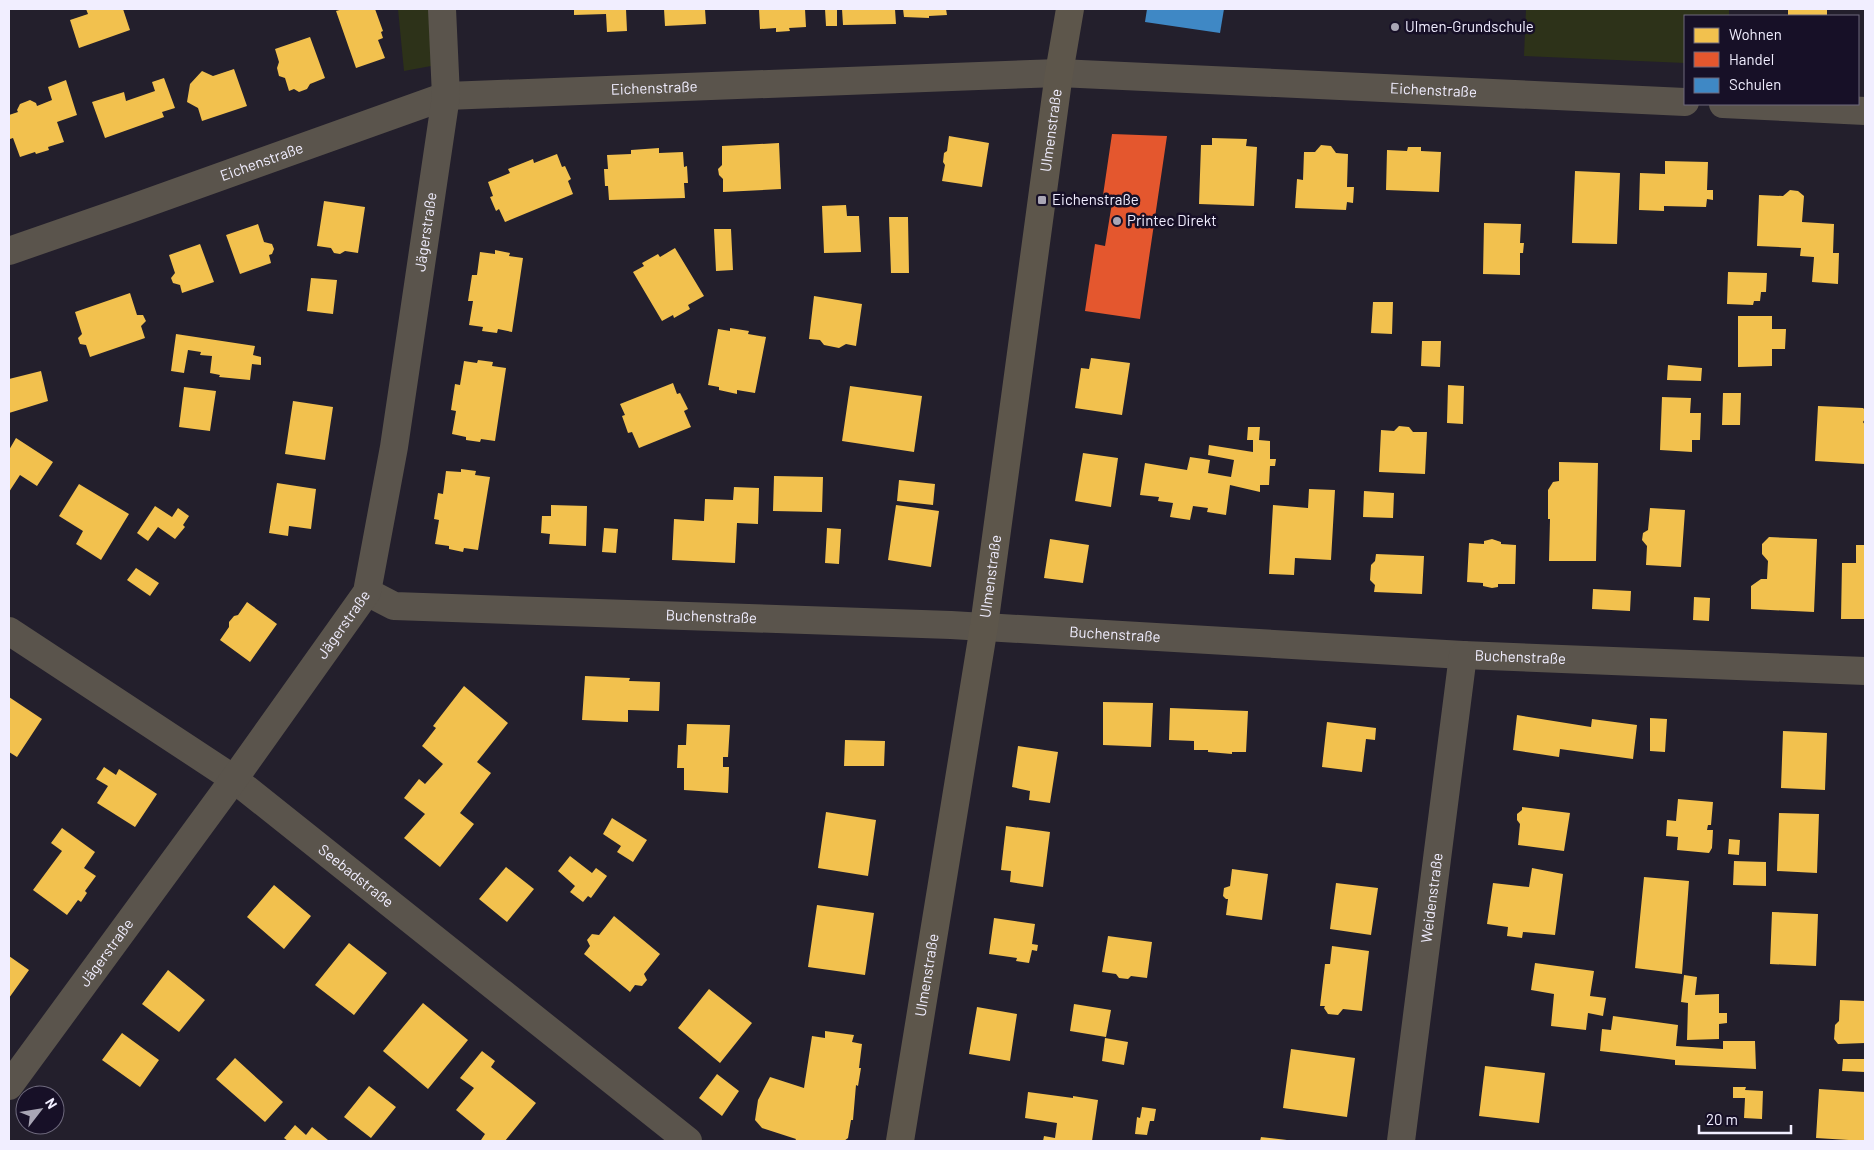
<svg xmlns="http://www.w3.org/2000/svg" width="1874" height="1150" font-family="Barlow,sans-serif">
  <rect width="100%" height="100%" fill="#231f2c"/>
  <path fill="#2d3219" d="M398,9h31l2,57 -27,5z
    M1526,9h203v7h-44v47l-161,-7z"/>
  <path fill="#f2c14e" d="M86,9h37l7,21 -51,18 -9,-28 18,-6z
    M343,9h32l8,22 -2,1 2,6 -5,2 7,18 -29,10 -20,-57z
    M574,9h52l1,22 -20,1 -1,-18 -32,1z
    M664,9h41l1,15 -41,2z
    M759,9h46l1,18 -17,1 1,3 -14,1v-4l-16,1z
    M825,9h12v17h-11z
    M842,9h53l1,15 -53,1z
    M903,9h43l1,6 -18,1v2l-25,-1z
    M1788,9h39v7h-39z
    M310,37l15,41 -15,6 -3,5 -8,3 -5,-3 -5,2 -4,-13 -6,-2 -2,-8 2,-6 -4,-13z
    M234,69l13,37 -45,15 -4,-13 -11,-6 3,-18 12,-13 11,5z
    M164,78l11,30 -13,4 2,5 -59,21 -13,-36 32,-10 2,9 29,-10 -3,-9z
    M66,80l11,35 -20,7 7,20 -16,5 1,3 -13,4 -1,-2 -15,5 -7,-19 -3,1 -1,-3v-21l9,-3 -1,-2 3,-6 10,-4 6,3 1,3 15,-6 -4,-13z
    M949,136l40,7 -7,44 -40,-6 3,-16 -2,-3 1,-9 3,-2z
    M1212,138l35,1 -1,7 11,1 -3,59 -55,-2 2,-59h11z
    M779,143l2,46 -58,3v-13l-4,-4 -1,-6 4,-4v-19z
    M1321,145l10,1 5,7 12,1 -1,33h7l-1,16 -6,-1 -1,8 -51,-2 2,-29 6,1 1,-28h11z
    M1408,147h13v4l20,1 -2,40 -53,-2 1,-40 20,1z
    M659,148v5l24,-1 1,15 3,-1 1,17h-4l1,15 -76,2 -1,-14h-3l-1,-17h4l-1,-14 24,-1v-4z
    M557,154l5,13 3,-1 6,13 -3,2 5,13 -68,28 -6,-13 -3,2 -6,-14 3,-1 -5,-14 22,-9 -2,-4 25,-10 1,4z
    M1665,161l43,1 -1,28h6v10l-6,-1 -1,8 -42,-1v5l-25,-1 1,-37 25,1z
    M1575,171l45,2 -3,71 -45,-1z
    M1790,190l8,1 6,5 -2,26 32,2 -1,29h6l-1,31 -26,-2 2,-25 -14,-1 1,-8 -44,-2 2,-51 24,1z
    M324,201l41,6 -7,46 -13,-2 -5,3 -6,-1 -3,-5 -14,-2z
    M846,205l1,11h12l2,36 -37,1 -2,-47z
    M889,217h19l1,56h-18z
    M1484,223l37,1 -1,19h4l-1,10h-3v22l-37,-1z
    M258,224l6,18 8,2 2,5 -2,5 -3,1 2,8 -31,11 -14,-39z
    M714,229h17l2,41 -17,1z
    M200,244l14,38 -32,11 -2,-8 -7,-2 -2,-5 4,-5 -6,-18z
    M675,248l29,48 -16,9 2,4 -16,9 -1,-3 -11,6 -29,-49 11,-6 -2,-3 16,-9 2,3z
    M495,250l15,3 -1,3 14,2 -11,74 -14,-3 -1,4 -15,-2 1,-4 -14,-2 4,-24h-5l4,-26h5l3,-23 15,2z
    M1728,272l39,1 -1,19h-5l-1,9h-6l-1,4 -26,-1z
    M311,278l26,2 -4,34 -26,-3z
    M130,293l7,22h6l3,6 -5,5 4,12 -55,19 -4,-12 -6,-1 -2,-6 4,-4 -7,-22z
    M814,296l48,8 -6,42 -10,-2 -7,4 -15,-3 -4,-5 -11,-1z
    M1373,302h20l-1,32 -21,-1z
    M1738,316h34v13h14l-1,20h-13v17l-34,1z
    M730,328l19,3 -1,3 18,3 -11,56 -18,-3v4l-18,-4v-3l-11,-2 10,-56 12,2z
    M176,334l79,12 -2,9 8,2v8l-9,-1 -2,16 -31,-3 1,-2 -10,-2 2,-17 -12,-1 1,-3 -13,-2 -4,23 -13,-2z
    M1422,341h19l-1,26 -19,-1z
    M1091,358l39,5 -8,52 -47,-7 6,-40 8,1z
    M478,360l15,2 -1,4 14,2 -11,73 -14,-2 -1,3 -14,-2v-3l-14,-3 4,-23 -5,-1 4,-26 5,1 4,-24 13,2z
    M1668,365l34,3 -1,13 -34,-1z
    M41,371l7,30 -39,12v-34z
    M673,383l4,11 3,-1 8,16 -4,2 7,16 -52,21 -7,-16 -4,1 -6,-17 3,-1 -5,-11z
    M1448,385l16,1 -1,38 -16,-1z
    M850,386l72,10 -8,56 -72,-11z
    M184,387l32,4 -6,40 -31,-4z
    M1723,393h18l-1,32h-18z
    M1662,397l29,1 -1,15h11l-1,27h-8v12l-32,-2z
    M293,401l40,6 -8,53 -40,-6z
    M1818,406l45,2 2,2v9l-2,3 2,3v39l-50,-3z
    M1399,426l10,1 4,5h14l-2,42 -46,-2 2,-42 13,1z
    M1248,427h12l-1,13 11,1v18h6l-1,7h-5l-1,19h-9v7l-30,-7 -4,30 -19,-3 1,-4 -15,-2 -3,14 -20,-3 3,-14 -15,-2 1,-4 -19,-2 5,-32 42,7 3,-13 20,3 -2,13 23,4 3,-17 -26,-5 1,-10 44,7v-12h-6z
    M16,438l37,24 -16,24 -17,-11 -11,17v-42z
    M1083,453l35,5 -7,49 -36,-6z
    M1559,462l39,1 -2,98h-47l1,-42h-2v-29l5,-8 6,-1z
    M461,469l15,2 -1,4 15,2 -12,73 -14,-2 -1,4 -14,-3v-3l-14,-2 4,-24 -5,-1 4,-26 5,1 3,-23 15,1z
    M774,476l49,1 -1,35 -49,-1z
    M899,480l36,4 -2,21 -36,-4z
    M277,483l39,6 -5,40 -22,-3 -1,10 -19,-3z
    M79,484l50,30 -28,46 -25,-16 7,-13 -24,-15z
    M734,487l25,1 -1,36 -21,-1 -2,40 -63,-3 2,-41 30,2 1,-22 28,1z
    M1309,489l26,1 -4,70 -36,-2 -1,17 -25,-1 4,-69 35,3z
    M1364,491l30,2 -1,25 -30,-1z
    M551,505l36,1 -1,40 -37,-2 1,-10 -9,-1 1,-17h9z
    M896,505l43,6 -8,56 -43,-7z
    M155,506l17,11 6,-9 11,8 -6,9 2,2 -10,12 -17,-12 -10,14 -11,-8z
    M1650,508l35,2 -4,57 -35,-2 1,-19 -5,-6 1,-7 5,-3z
    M604,528l14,1 -2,24 -14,-1z
    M827,528l14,1 -2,35 -14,-1z
    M1769,537l48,2 -3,73 -63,-3v-23l10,-7h6l1,-18 -6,-7v-10z
    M1050,539l39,6 -6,38 -39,-5z
    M1492,539l9,3v2l15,1 -1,39h-17v3l-6,1 -9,-2v-3l-16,-1 2,-39 15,1v-3z
    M1856,545h9v74h-24l1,-56h14z
    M1376,554l48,2 -2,38 -48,-2 1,-7 -5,-5 1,-15 4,-4z
    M136,568l23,15 -9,13 -23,-16z
    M1593,589l38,2 -1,20 -38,-2z
    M1694,597l16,1 -1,23 -16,-1z
    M247,602l30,22 -27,38 -30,-22 9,-13v-5l5,-6 4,-1z
    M585,676l45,2 -1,3 31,1 -1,29 -31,-1v12l-46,-2z
    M464,686l44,37 -31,39 14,11 -31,40 14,11 -34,43 -36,-29 21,-24 -21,-16 15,-19 6,5 18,-20 -21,-18 14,-18 -3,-2z
    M9,697l33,22 -25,38 -8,-5z
    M1103,702l50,1 -2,44 -48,-2z
    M1170,708l78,3 -2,41h-14v2l-24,-2v-2h-14v-9l-25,-1z
    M1517,715l74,12 1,-8 45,6 -4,34 -73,-10 -1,8 -46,-7z
    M1650,718l17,1 -2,33 -15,-1z
    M1327,722l49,6 -1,12 -9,-1 -4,33 -40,-5z
    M687,724l43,1 -2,32h-5v10h6l-1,26 -44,-3v-22h-7l1,-23h8z
    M1783,731l44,2 -2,57 -44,-2z
    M845,740l40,1 -1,25h-40z
    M1018,746l40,6 -8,51 -21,-3 1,-9 -18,-4z
    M104,767l12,8 3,-6 38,25 -22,33 -38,-24 11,-17 -12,-7z
    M1678,799l35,3 -2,23h-3l-1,5h6l-1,18 -3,5 -32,-3 1,-13 -12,-1 1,-16 9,1z
    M1522,807l48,6 -6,38 -46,-6 2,-21 -3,-4v-6l5,-4z
    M826,812l50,8 -8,56 -50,-8z
    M1779,813l40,1 -2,59 -40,-2z
    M612,818l35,22 -14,22 -16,-10 4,-6 -18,-12z
    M1006,826l44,6 -7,55 -33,-5 1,-11 -10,-1z
    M62,828l33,24 -11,16 12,8 -11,15 2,2 -6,9 -3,-2 -11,15 -34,-25 29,-39 -11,-8z
    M1729,839l11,1 -1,15 -11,-1z
    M570,856l22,17 4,-5 11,8 -16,22 -3,-2 -5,6 -13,-10 5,-6 -17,-15z
    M1734,861l32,1v24l-33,-1z
    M506,867l28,22 -27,33 -28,-23z
    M1532,868l31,6 -8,61 -32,-3 -1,6 -15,-2 1,-9 -21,-3 6,-41 36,4z
    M1232,869l36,5 -6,46 -36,-5 2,-16h-2l-3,-3 1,-8 6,-2z
    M1644,877l45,4 -7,93 -47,-6z
    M1336,883l42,5 -7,47 -41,-6z
    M274,885l37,31 -27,33 -37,-32z
    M817,905l57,8 -9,62 -57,-8z
    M1772,912l46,2 -2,52 -46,-2z
    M614,916l46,38 -16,20 3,6 -5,6 -7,-1 -5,7 -46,-38 6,-8 -3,-6 5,-6 7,1z
    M994,918l41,6 -3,20 6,1 -1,6 -5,-1 -3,13 -13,-2 1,-3 -28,-4z
    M1108,936l44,6 -5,36 -16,-2 -3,3 -9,-1 -3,-4 -14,-2z
    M349,943l38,30 -33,42 -39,-30z
    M1332,946l37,5 -7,60 -19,-2 -5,6 -10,-1 -4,-6 1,-2h-5l5,-42h5z
    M9,956l20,14 -20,28z
    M1535,963l59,8 -4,25 16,2 -3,18 -15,-3 -2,17 -35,-4 3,-32 -23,-4z
    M168,970l37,30 -26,32 -37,-28z
    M1684,975l13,2 -2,18 24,-1v19h8v10l-8,1v15l-32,1 1,-37 -7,-1z
    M709,989l43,34 -32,40 -42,-35z
    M1840,1000l25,1v42l-27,1 -4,-5 1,-14 4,-4z
    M423,1003l45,37 -40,49 -45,-38z
    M1074,1004l37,6 -5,27 -36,-6z
    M977,1007l40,7 -7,47 -41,-7z
    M1613,1016l65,9 -2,21 47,3v-8h32l1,28 -81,-4v-5l-75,-9 2,-22 9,1z
    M825,1031l29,4 -2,7 10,2 -3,24h2l-3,18 -2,-1 -3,35h-2l-3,18 -4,3h-49l1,-2 -34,-11 -7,-8 3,-20 12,-23 34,11 8,-52 13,2z
    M122,1033l37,27 -19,27 -38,-27z
    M1105,1038l23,4 -4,23 -22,-4z
    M1291,1049l64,9 -8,59 -64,-9z
    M482,1051l13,10 -4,6 45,36 -31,38h-22l-2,-1 4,-6 -29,-24 18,-22 -14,-10z
    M235,1058l48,44 -18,20 -49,-43z
    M1843,1059h22v13l-23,-1z
    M1485,1066l60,7 -6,50 -60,-7z
    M717,1074l22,17 -17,25 -23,-18z
    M369,1086l27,21 -25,31 -27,-21z
    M1733,1087h13l-1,3 18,1 -1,28 -18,-1 1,-20h-12z
    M1819,1089l46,3v49l-49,-3z
    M1028,1092l45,6v-2l25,4 -6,41h-49l1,-5 11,2 2,-15 -32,-5z
    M1142,1107l14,2 -2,12h-4l-3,14 -12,-1 2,-17 3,1z
    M295,1125l11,10 6,-8 16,13 -40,1 -4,-3z
    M1261,1137l26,3 -1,1h-26z"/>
  <path fill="#e4572e" d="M1112,134l55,2 -27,183 -55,-8 10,-67 10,2 7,-43 -10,-1z"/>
  <path fill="#3f88c5" d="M1147,9h77l-4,24 -75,-11z"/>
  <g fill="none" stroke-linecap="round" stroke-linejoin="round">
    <g stroke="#5a544c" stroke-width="28">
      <path d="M1723,104l142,7"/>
      <path id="s1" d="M9,251l121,-42 316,-113 613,-23 626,29"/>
      <path id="s2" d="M367,592l27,14 557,19 512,30 402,16"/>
      <path id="s3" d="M9,631l225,148 454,362"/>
      <path id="s4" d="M9,1086l225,-307 133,-187 27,-145 52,-351 -4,-87"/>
      <path id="s5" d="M1401,1141l62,-486"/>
    </g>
    <path stroke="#5d564b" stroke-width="28" id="s6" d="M900,1141l84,-515 75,-553 11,-64"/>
  </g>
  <g fill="#a9a6b5" stroke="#171027" stroke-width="2">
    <circle cx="1395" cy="27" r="5"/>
    <rect x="1037" y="195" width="10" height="10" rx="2.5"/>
    <circle cx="1117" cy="221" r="5"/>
  </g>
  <g text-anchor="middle" stroke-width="5" stroke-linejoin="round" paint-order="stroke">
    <g font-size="15" fill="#f1eeff" stroke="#171027" text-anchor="start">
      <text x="1405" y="32">Ulmen-Grundschule</text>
      <text x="1052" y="205">Eichenstraße</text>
      <text x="1127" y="226">Printec Direkt</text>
    </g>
    <g font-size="15" fill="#f1eeff" stroke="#171027">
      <text dy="5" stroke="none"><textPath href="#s1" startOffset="672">Eichenstraße</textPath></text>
      <text dy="5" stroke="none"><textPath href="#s1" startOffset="1452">Eichenstraße</textPath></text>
      <text dy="5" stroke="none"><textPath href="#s6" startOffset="1022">Ulmenstraße</textPath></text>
      <text dy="5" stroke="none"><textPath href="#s1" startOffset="268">Eichenstraße</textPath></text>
      <text dy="5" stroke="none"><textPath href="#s4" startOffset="975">Jägerstraße</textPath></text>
      <text dy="5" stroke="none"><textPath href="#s6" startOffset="572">Ulmenstraße</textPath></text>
      <text dy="5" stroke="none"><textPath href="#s2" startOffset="348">Buchenstraße</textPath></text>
      <text dy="5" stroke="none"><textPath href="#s4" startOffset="570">Jägerstraße</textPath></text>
      <text dy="5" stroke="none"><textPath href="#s2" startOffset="752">Buchenstraße</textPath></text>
      <text dy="5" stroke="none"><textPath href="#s2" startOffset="1158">Buchenstraße</textPath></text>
      <text dy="5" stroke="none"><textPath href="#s3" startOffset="425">Seebadstraße</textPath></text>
      <text dy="5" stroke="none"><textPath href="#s5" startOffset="245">Weidenstraße</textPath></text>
      <text dy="5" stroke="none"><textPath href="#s4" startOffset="165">Jägerstraße</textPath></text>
      <text dy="5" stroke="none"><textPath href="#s6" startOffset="168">Ulmenstraße</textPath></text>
    </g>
  </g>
  <rect width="1874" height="1150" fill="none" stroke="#f1eeff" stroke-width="20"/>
  <rect x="1684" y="15" width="175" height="90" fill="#171027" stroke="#6e697d"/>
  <rect x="1694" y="28" width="25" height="15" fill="#f2c14e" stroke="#6e697d"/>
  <text x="1729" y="40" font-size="15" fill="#f1eeff">Wohnen</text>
  <rect x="1694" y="52" width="25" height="15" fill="#e4572e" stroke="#6e697d"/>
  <text x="1729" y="65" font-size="15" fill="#f1eeff">Handel</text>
  <rect x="1694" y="78" width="25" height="15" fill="#3f88c5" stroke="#6e697d"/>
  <text x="1729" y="90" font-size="15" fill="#f1eeff">Schulen</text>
  <g transform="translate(40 1110) rotate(59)"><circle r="24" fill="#171027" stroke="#6e697d"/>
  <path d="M0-4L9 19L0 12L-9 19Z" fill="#a9a6b5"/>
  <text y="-8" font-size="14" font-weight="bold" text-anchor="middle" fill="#f1eeff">N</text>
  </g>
  <path d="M1699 1125v8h92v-8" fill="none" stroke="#f1eeff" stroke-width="2.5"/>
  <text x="1706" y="1125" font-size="15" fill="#f1eeff" stroke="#171027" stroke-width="4" paint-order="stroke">20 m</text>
</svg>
